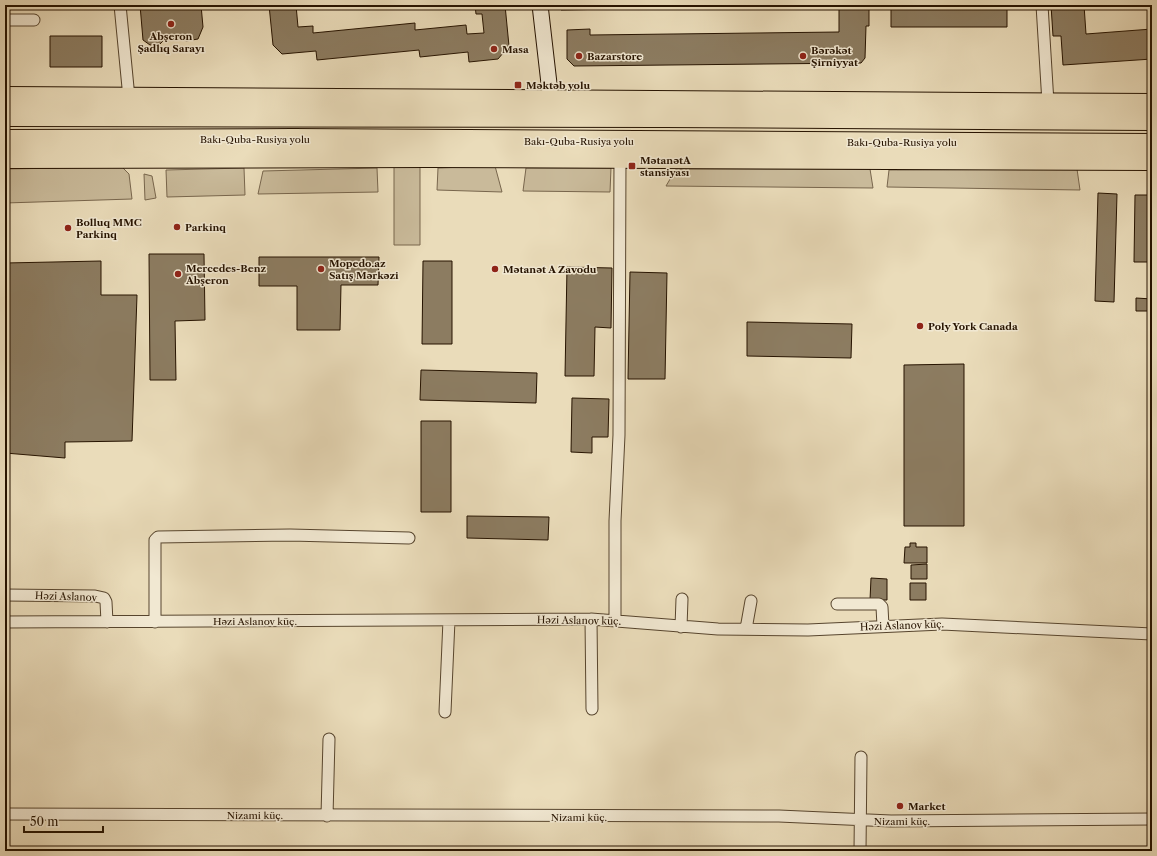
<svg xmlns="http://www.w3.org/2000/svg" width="1157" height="856" font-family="'Libre Caslon Text',serif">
  <rect width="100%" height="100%" fill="#eadcba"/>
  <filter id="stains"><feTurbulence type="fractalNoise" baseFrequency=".005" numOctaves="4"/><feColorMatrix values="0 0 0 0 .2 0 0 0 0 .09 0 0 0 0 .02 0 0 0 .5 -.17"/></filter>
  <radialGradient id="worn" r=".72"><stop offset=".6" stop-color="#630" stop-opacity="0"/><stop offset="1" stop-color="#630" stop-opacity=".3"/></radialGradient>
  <path fill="#c9ba9a" stroke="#78664d" d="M495,166l7,26 -65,-2 1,-22z
    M122,167l7,7 3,25 -127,4v-34z
    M394,167h26v78h-26z
    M244,168l1,27 -78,2 -1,-27z
    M377,168l1,24 -120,2 5,-23z
    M526,168h85l-1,24 -87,-1z
    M676,169h194l3,19 -207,-2z
    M1077,169l3,21 -193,-3 2,-17z
    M144,174l8,2 4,22 -11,2z"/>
  <path fill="#8c7c61" stroke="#261300" d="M140,5h61l2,22 -5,12 -12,2 -7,-5 -13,2 -6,6 -10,1 -7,-5z
    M269,5h27l2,22 15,-1v7l102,-10v7l51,-5 1,9 17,-1 -2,-19h-6l-1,-9h30l4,41 -11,13 -29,3 -1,-10 -48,5 -1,-7 -102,10 -1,-9 -34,3 -9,-9z
    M561,5h212v1l-212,4z
    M839,5h30v21h-3l-1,32 -4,5 -287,3 -7,-7v-29l23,-1v6l249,-3z
    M891,5h116v22h-116z
    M1051,5h33l2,29 66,-5v30l-89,6 -2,-29h-8z
    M50,36h52v31h-52z
    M1098,193l19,1 -3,108 -19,-1z
    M1135,195h17v67h-18z
    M149,254h55l1,66 -30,1 1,59h-26z
    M259,257h120l-1,28h-37l-1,45h-43v-44h-38z
    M101,261v34h36l-5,146 -67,1v16l-60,-5v-190z
    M423,261h29v83h-30z
    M567,267l45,1 -1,60 -16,-1 -1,49h-29z
    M630,272l37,1 -2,106h-37z
    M1136,298l16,1v12h-16z
    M747,322l105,2 -1,34 -104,-2z
    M964,364v162h-60v-161z
    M421,370l116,3 -1,30 -116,-3z
    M572,398l37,1 -1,38h-16v16l-21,-1z
    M421,421h30v91h-30z
    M467,516l82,1 -1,23 -81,-2z
    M910,543h6v4h11v16h-23l1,-16h5z
    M927,564v15h-16v-14z
    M871,578l16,1v21h-17z
    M910,583h16v17h-16z"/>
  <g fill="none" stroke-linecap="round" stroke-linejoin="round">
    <g stroke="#57452e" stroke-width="13">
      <path id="street" d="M120,5l9,93
        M1042,5l6,98
        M5,20h29
        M5,595l90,1 9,2 2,4 1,20
        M837,604h42l3,3 1,19
        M591,619l1,90
        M615,620v-99l4,-86 1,-277
        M5,622l586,-3 127,10 90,1 134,-6 210,10
        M155,622v-82l3,-3 132,-2 119,3
        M681,627l1,-28
        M746,629l5,-28
        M445,712l4,-92
        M5,814l774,2 112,5 261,-2
        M327,816l2,-77
        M860,851l1,-94"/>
    </g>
    <g stroke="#261300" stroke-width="17">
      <path id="secondary" d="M540,5l11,96"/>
    </g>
    <g stroke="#261300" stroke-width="22">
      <path id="highway" d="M5,97l1147,7
        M5,116l660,1 487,3
        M5,140l288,-1 859,5
        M5,158l423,-1 724,3"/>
    </g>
    <use href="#street" stroke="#f1e8d2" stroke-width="11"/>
    <use href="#secondary" stroke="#f1e8d2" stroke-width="15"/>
    <use href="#highway" stroke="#eadcba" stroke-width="20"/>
  </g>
  <g fill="#8f2418" stroke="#f1e8d2" stroke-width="1.5">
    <circle cx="171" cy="24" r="4"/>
    <circle cx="494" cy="49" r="4"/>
    <circle cx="579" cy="56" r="4"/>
    <circle cx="803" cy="56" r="4"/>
    <rect x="514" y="81" width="8" height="8" rx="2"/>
    <rect x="628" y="162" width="8" height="8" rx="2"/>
    <circle cx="177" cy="227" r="4"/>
    <circle cx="68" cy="228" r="4"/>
    <circle cx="321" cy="269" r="4"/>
    <circle cx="495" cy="269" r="4"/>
    <circle cx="178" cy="274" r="4"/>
    <circle cx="920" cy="326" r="4"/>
    <circle cx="900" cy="806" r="4"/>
  </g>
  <g text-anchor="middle" stroke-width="3" stroke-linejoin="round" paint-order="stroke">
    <g font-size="10" font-weight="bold" fill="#261300" stroke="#f1e8d2" text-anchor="start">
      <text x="171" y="40" text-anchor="middle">Abşeron<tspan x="171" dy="12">Şadlıq Sarayı</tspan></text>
      <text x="502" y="53">Masa</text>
      <text x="811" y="54">Bərəkət<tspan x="811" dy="12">Şirniyyat</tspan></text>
      <text x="587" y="60">Bazarstore</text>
      <text x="526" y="89">Məktəb yolu</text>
      <text x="640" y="164">MətanətA<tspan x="640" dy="12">stansiyası</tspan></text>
      <text x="76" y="226">Bolluq MMC<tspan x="76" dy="12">Parkinq</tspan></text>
      <text x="185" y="231">Parkinq</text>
      <text x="329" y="267">Mopedo.az<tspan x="329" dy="12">Satış Mərkəzi</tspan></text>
      <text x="186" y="272">Mercedes-Benz<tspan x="186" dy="12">Abşeron</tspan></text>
      <text x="503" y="273">Mətanət A Zavodu</text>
      <text x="928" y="330">Poly York Canada</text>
      <text x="908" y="810">Market</text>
    </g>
    <g font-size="10" fill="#261300" stroke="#f1e8d2">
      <text x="255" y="143">Bakı-Quba-Rusiya yolu</text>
      <text x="579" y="145">Bakı-Quba-Rusiya yolu</text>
      <text x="902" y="146">Bakı-Quba-Rusiya yolu</text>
      <text transform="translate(66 596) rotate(2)" y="4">Həzi Aslanov</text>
      <text transform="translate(579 620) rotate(1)" y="4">Həzi Aslanov küç.</text>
      <text x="255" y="625">Həzi Aslanov küç.</text>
      <text transform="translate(902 625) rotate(-2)" y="4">Həzi Aslanov küç.</text>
      <text x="255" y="819">Nizami küç.</text>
      <text x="579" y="821">Nizami küç.</text>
      <text x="902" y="825">Nizami küç.</text>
    </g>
  </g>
  <rect width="1157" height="856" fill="none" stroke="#eadcba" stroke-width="20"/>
  <rect x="6" y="6" width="1145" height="844" fill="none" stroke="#261300" stroke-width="2"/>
  <rect x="10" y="10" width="1137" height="836" fill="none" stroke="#261300"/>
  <path d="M24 826v6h79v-6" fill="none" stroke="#261300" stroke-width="2"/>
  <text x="30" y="826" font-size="12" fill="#261300" stroke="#f1e8d2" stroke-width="3" paint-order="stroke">50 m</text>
  <rect width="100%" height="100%" filter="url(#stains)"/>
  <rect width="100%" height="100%" fill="url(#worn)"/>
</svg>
